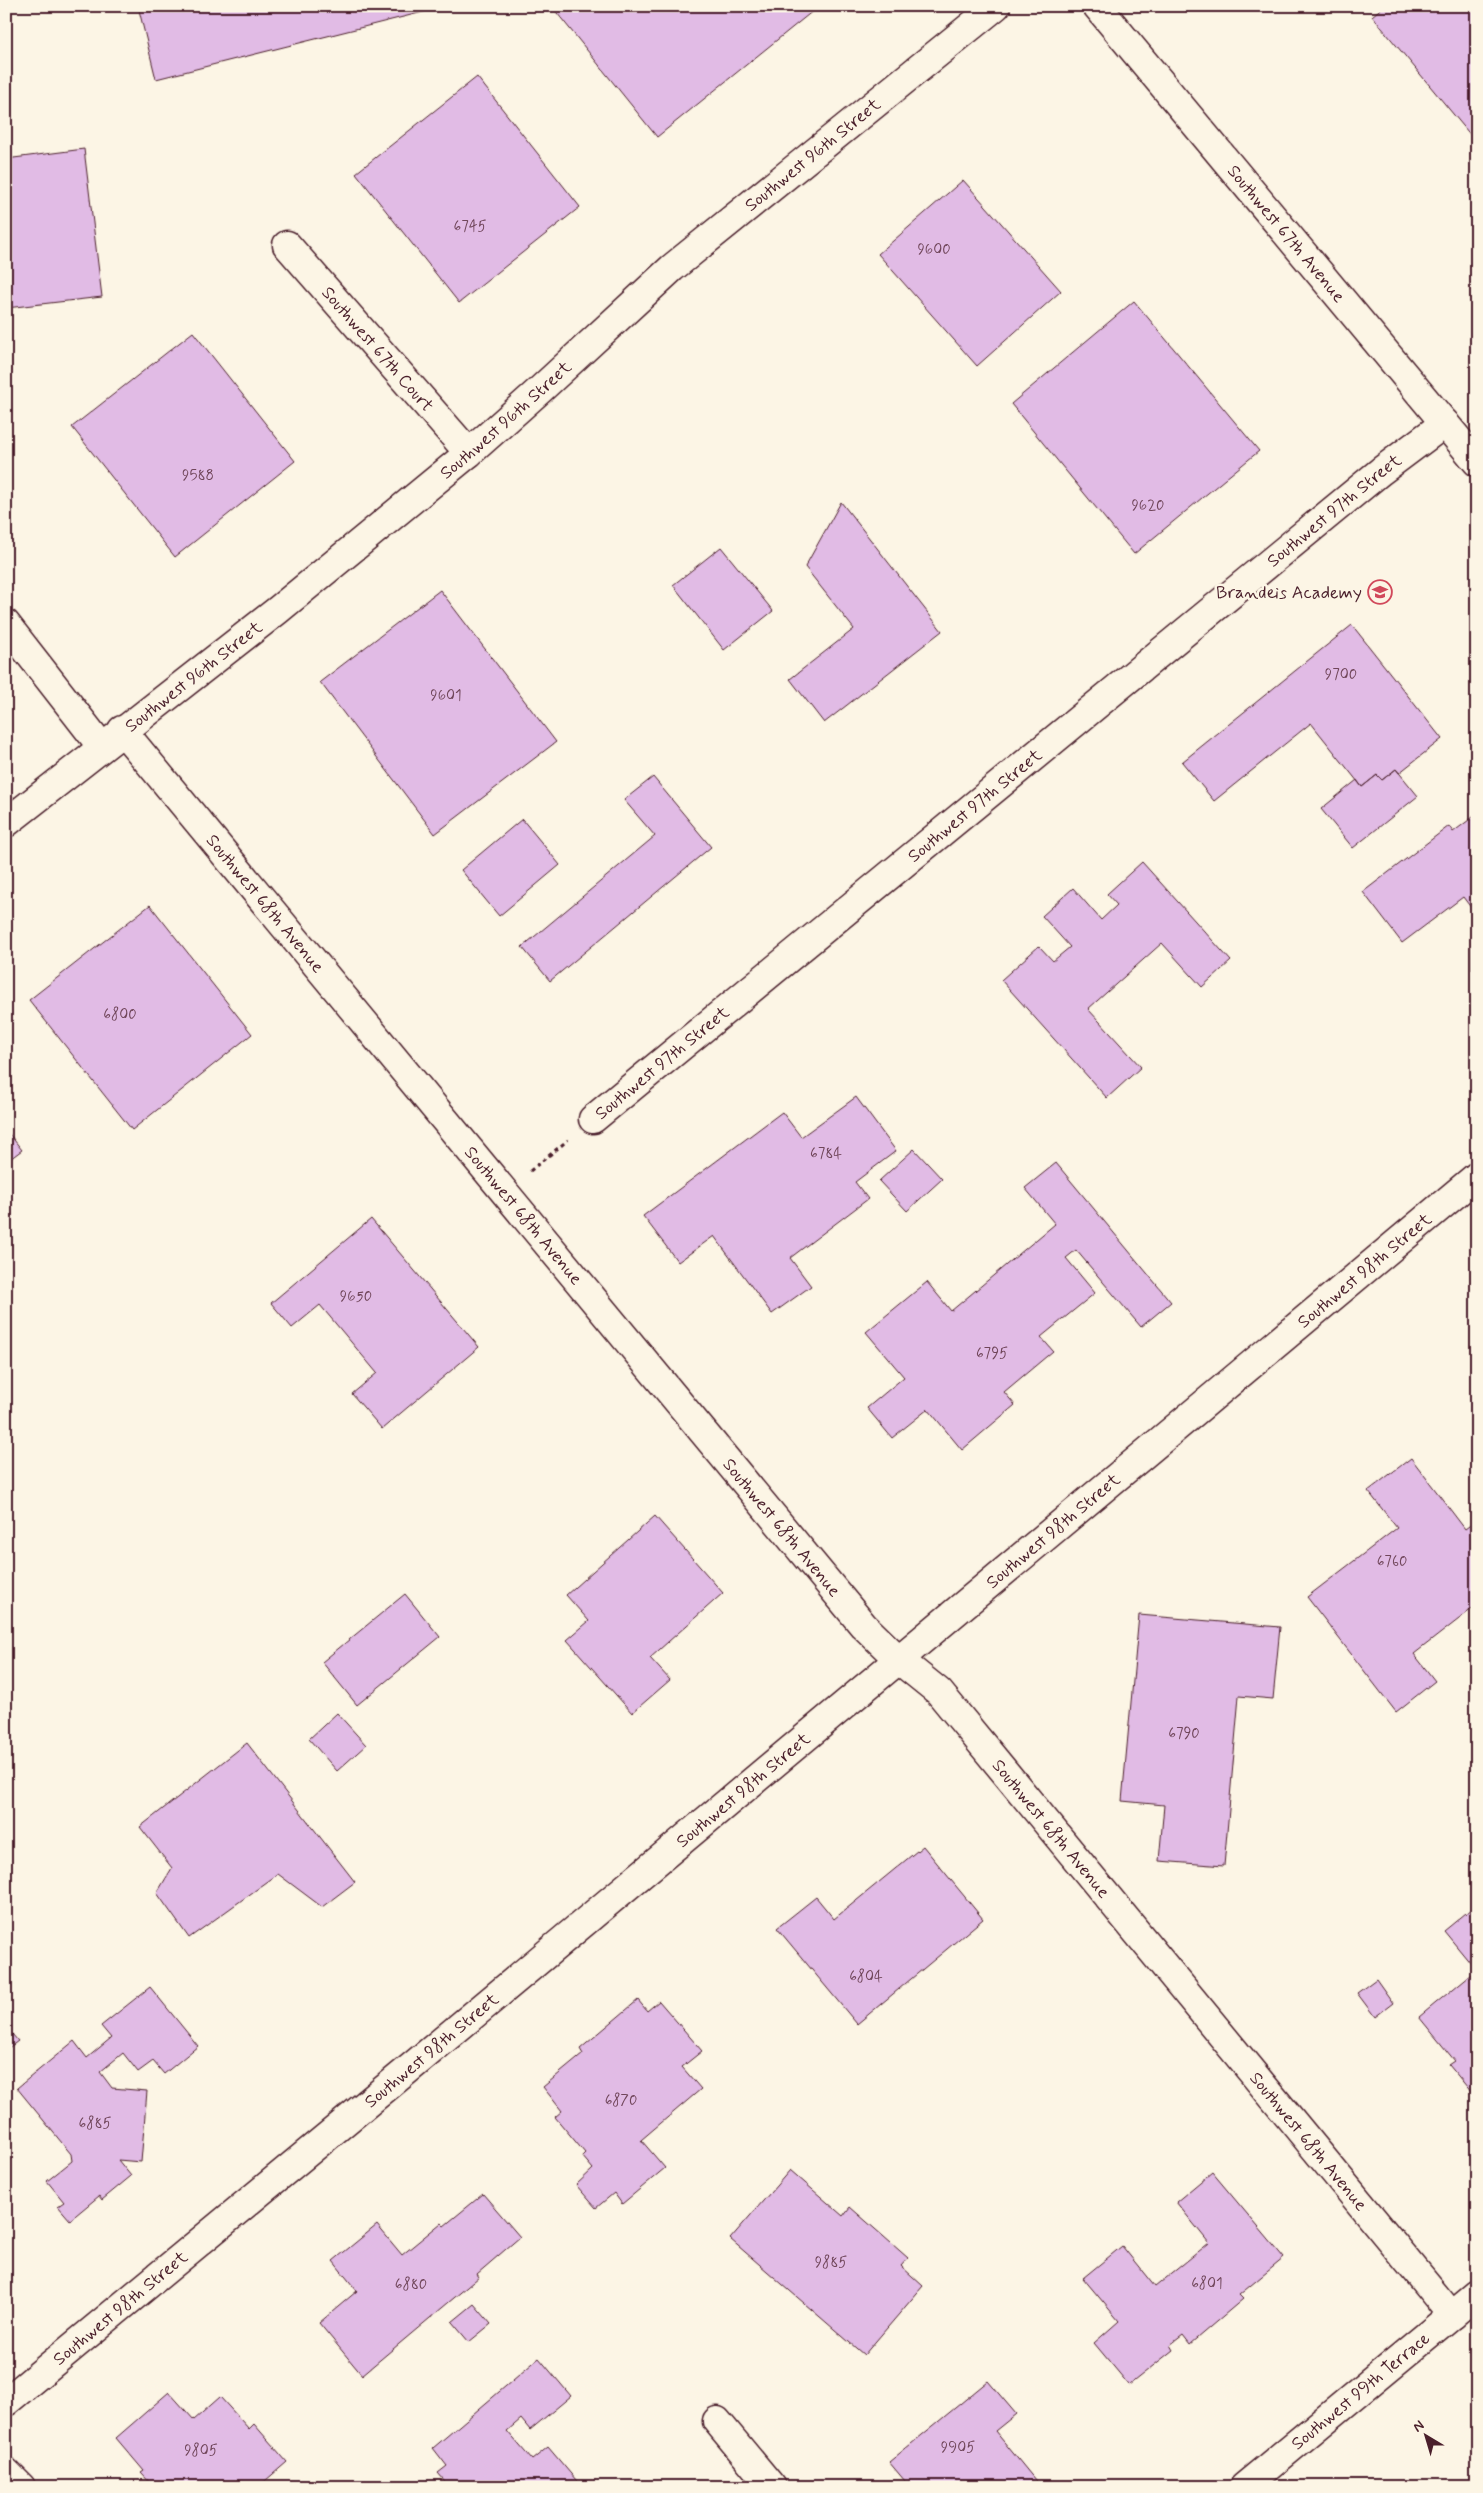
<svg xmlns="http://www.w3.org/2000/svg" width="1483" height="2493" font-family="Mynerve,sans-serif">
  <rect width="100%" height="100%" fill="#fcf5e5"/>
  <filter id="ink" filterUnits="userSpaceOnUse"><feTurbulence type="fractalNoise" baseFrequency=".02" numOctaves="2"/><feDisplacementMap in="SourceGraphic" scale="10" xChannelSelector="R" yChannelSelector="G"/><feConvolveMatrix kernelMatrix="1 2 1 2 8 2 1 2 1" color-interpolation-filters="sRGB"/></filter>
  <g filter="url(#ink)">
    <path fill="#e1bbe5" stroke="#4a1f2b" d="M138,6h309l-291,73z
      M555,6h264l-162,131 -104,-129z
      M1384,6h93v129l-4,3 -101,-122z
      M477,77l103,130 -121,96 -103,-130z
      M84,149l18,148 -96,11v-149z
      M963,180l98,111 -84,75 -99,-112z
      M1134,301l125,150 -125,103 -123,-150z
      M193,332l102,129 -120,96 -103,-130z
      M841,502l101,129 -118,92 -34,-44 64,-50 -49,-62z
      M721,547l52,64 -49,39 -51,-65z
      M440,590l116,152 -121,92 -115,-152z
      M1352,625l90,114 -43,34 -3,-4 -14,11 -5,-5 -15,12 -51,-64 -97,78 -32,-39z
      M1396,769l22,27 -65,52 -32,-39 36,-29 5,7 15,-12 5,5z
      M653,777l58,70 -161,134 -28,-34 133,-111 -31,-36z
      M1477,814v160l-5,-5v-60l-9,-12 -61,46 -39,-51 86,-66 4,6z
      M522,819l38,46 -61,51 -38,-46z
      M1142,862l89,99 -29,26 -40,-44 -74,66 53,58 -34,31 -106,-118 38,-34 14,15 17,-14 -28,-31 31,-28 28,32 16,-15 -10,-11z
      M150,905l102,129 -120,96 -103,-130z
      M856,1097l40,54 -41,31 13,17 -78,59 21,28 -39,28 -58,-78 -36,26 -35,-46 139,-104 19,25z
      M6,1130l16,20 -16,12z
      M914,1149l28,30 -35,32 -28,-30z
      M1056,1163l115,139 -30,25 -65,-77 -10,8 29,35 -54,44 12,14 -49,41 11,13 -53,45 -34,-41 -36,29 -25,-30 37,-31 -38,-45 61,-50 24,29 104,-87 -30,-36z
      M371,1219l108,128 -97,82 -30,-35 25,-21 -57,-68 -28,23 -21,-25z
      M1411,1458l54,71 12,-9v85l-63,49 21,27 -39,31 -89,-115 90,-69 -29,-37z
      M655,1516l68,77 -73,65 20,22 -38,33 -65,-73 22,-19 -23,-26z
      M405,1594l35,43 -83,68 -35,-43z
      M1139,1615l141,12 -7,72 -34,-3 -15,170 -65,-5 5,-56 -42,-4z
      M337,1713l29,32 -29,26 -28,-32z
      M247,1743l108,139 -33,25 -44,-33 -89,64 -32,-45 15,-25 -32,-41z
      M923,1846l60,73 -126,105 -80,-96 39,-31 18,22z
      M1477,1904v195l-28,-34 6,-4 -36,-44 57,-47 -32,-39z
      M1376,1979l17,24 -18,14 -18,-24z
      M150,1987l48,59 -34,28 -11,-13 -15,11 -15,-19 -23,19 12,16 35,3 -6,71 -23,-2 13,16 -29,24 -3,-4 -29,24 -12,-14 6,-4 -17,-21 25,-20 -1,-7 -54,-66 57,-47 13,17 24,-20 -10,-12z
      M638,2000l9,11 12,-10 43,50 -20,16 19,22 -60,51 24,28 -43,36 -8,-11 -18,15 -20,-23 17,-16 -11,-13 3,-3 -30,-36 7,-6 -19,-24 40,-33 -3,-5z
      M6,2027l12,14 -12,9z
      M790,2170l53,46 7,-9 58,51 -7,8 22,20 -59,69 -134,-116z
      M1212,2172l72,86 -45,37 4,4 -53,45 -7,-9 -13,10 3,5 -44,35 -35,-42 25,-22 -36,-43 39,-32 33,41 54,-44 -33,-41z
      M483,2194l37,43 -43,37 2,3 -117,98 -43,-52 38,-32 -24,-30 44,-36 25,30 39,-32 3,3z
      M474,2304l17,20 -22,18 -17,-20z
      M539,2358l32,38 -41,34 -9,-11 -14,12 25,29 16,-13 34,40h-132l-12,-14 9,-7 -14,-18z
      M988,2381l28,33 -21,17 45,55 -130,1 -21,-25z
      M169,2392l25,28 26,-23 29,32 5,-5 33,38 -29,25h-104l-13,-14 3,-2 -28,-33z"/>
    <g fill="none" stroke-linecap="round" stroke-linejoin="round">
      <g stroke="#4a1f2b" stroke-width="31">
        <g id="street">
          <path id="s1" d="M287,245l182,208"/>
          <path d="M6,624l96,123"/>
          <path id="s2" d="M122,730l741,895 35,34 41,33 513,623"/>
          <path id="s3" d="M593,1119l788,-648 64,-48"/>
          <path d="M717,2421l55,66"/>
          <path d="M6,2472l15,15"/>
          <path id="s4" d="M1244,2487l233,-193"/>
        </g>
      </g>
      <g stroke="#4a1f2b" stroke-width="31">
        <g id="secondary">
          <path id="s5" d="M1097,6l380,456"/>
          <path id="s6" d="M6,823l272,-213 191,-157 72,-64 131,-121 324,-262"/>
          <path id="s7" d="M6,2402l410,-339 1061,-887"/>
        </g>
      </g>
      <path stroke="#4a1f2b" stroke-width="3" stroke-dasharray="4 4" stroke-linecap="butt" d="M530,1171l38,-31"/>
      <use href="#street" stroke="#fcf5e5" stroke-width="28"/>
      <use href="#secondary" stroke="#fcf5e5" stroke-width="28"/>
    </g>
  </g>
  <defs>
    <g id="school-ring" transform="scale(1.25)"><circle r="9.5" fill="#fcf5e5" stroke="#d1495b" stroke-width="1.5"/><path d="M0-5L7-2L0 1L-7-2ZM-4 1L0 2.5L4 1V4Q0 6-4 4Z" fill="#d1495b"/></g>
  </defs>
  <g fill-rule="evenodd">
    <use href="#school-ring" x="1380" y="592"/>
  </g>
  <g text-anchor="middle" stroke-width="5" stroke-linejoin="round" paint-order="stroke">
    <g font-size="15" fill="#70465a">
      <text x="470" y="231">6745</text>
      <text x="934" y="254">9600</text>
      <text x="198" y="480">9588</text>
      <text x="1148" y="510">9620</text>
      <text x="1341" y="679">9700</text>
      <text x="446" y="700">9601</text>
      <text x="120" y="1019">6800</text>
      <text x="826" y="1158">6784</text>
      <text x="356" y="1301">9650</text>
      <text x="992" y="1358">6795</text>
      <text x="1392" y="1566">6760</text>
      <text x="1184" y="1738">6790</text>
      <text x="866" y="1981">6804</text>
      <text x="621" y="2105">6870</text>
      <text x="95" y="2128">6885</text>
      <text x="831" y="2267">9885</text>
      <text x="1207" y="2288">6801</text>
      <text x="411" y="2289">6880</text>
      <text x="958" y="2452">9905</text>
      <text x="201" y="2455">9805</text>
    </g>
    <g font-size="18" fill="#4a1f2b" stroke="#fcf5e5">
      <text dy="6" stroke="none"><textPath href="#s6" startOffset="1048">Southwest 96th Street</textPath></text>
      <text dy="6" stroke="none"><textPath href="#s5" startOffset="296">Southwest 67th Avenue</textPath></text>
      <text dy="6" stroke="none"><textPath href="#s1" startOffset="138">Southwest 67th Court</textPath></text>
      <text dy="6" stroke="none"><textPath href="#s6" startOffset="642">Southwest 96th Street</textPath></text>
      <text dy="6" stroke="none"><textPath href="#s3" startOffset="959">Southwest 97th Street</textPath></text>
      <text dy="6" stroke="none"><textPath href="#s6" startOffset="238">Southwest 96th Street</textPath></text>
      <text dy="6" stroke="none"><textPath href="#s3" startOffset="494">Southwest 97th Street</textPath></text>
      <text dy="6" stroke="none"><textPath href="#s2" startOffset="225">Southwest 68th Avenue</textPath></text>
      <text dy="6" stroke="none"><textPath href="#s3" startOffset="89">Southwest 97th Street</textPath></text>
      <text dy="6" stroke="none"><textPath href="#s2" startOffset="630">Southwest 68th Avenue</textPath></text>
      <text dy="6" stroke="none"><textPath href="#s7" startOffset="1768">Southwest 98th Street</textPath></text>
      <text dy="6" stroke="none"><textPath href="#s2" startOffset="1035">Southwest 68th Avenue</textPath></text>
      <text dy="6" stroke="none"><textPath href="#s7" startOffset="1362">Southwest 98th Street</textPath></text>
      <text dy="6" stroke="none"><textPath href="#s7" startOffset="958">Southwest 98th Street</textPath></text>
      <text dy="6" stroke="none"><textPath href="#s2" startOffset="1440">Southwest 68th Avenue</textPath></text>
      <text dy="6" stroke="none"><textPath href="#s7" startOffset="552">Southwest 98th Street</textPath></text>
      <text dy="6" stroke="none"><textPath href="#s2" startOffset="1845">Southwest 68th Avenue</textPath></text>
      <text dy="6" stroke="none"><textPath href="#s7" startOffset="148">Southwest 98th Street</textPath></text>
      <text dy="6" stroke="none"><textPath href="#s4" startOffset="151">Southwest 99th Terrace</textPath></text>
    </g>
    <g font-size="18" fill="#4a1f2b" stroke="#fcf5e5" text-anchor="end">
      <text x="1362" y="598">Brandeis Academy</text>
    </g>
  </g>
  <rect width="1483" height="2493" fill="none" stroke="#fcf5e5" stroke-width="25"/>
  <rect x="12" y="12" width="1458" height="2468" fill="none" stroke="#4a1f2b" stroke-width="2" filter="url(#ink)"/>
  <g transform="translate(1426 2436) rotate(322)" stroke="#fcf5e5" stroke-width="4" paint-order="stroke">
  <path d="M0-4L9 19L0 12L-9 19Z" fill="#4a1f2b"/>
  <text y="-8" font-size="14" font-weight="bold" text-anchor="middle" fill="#4a1f2b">N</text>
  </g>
</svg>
